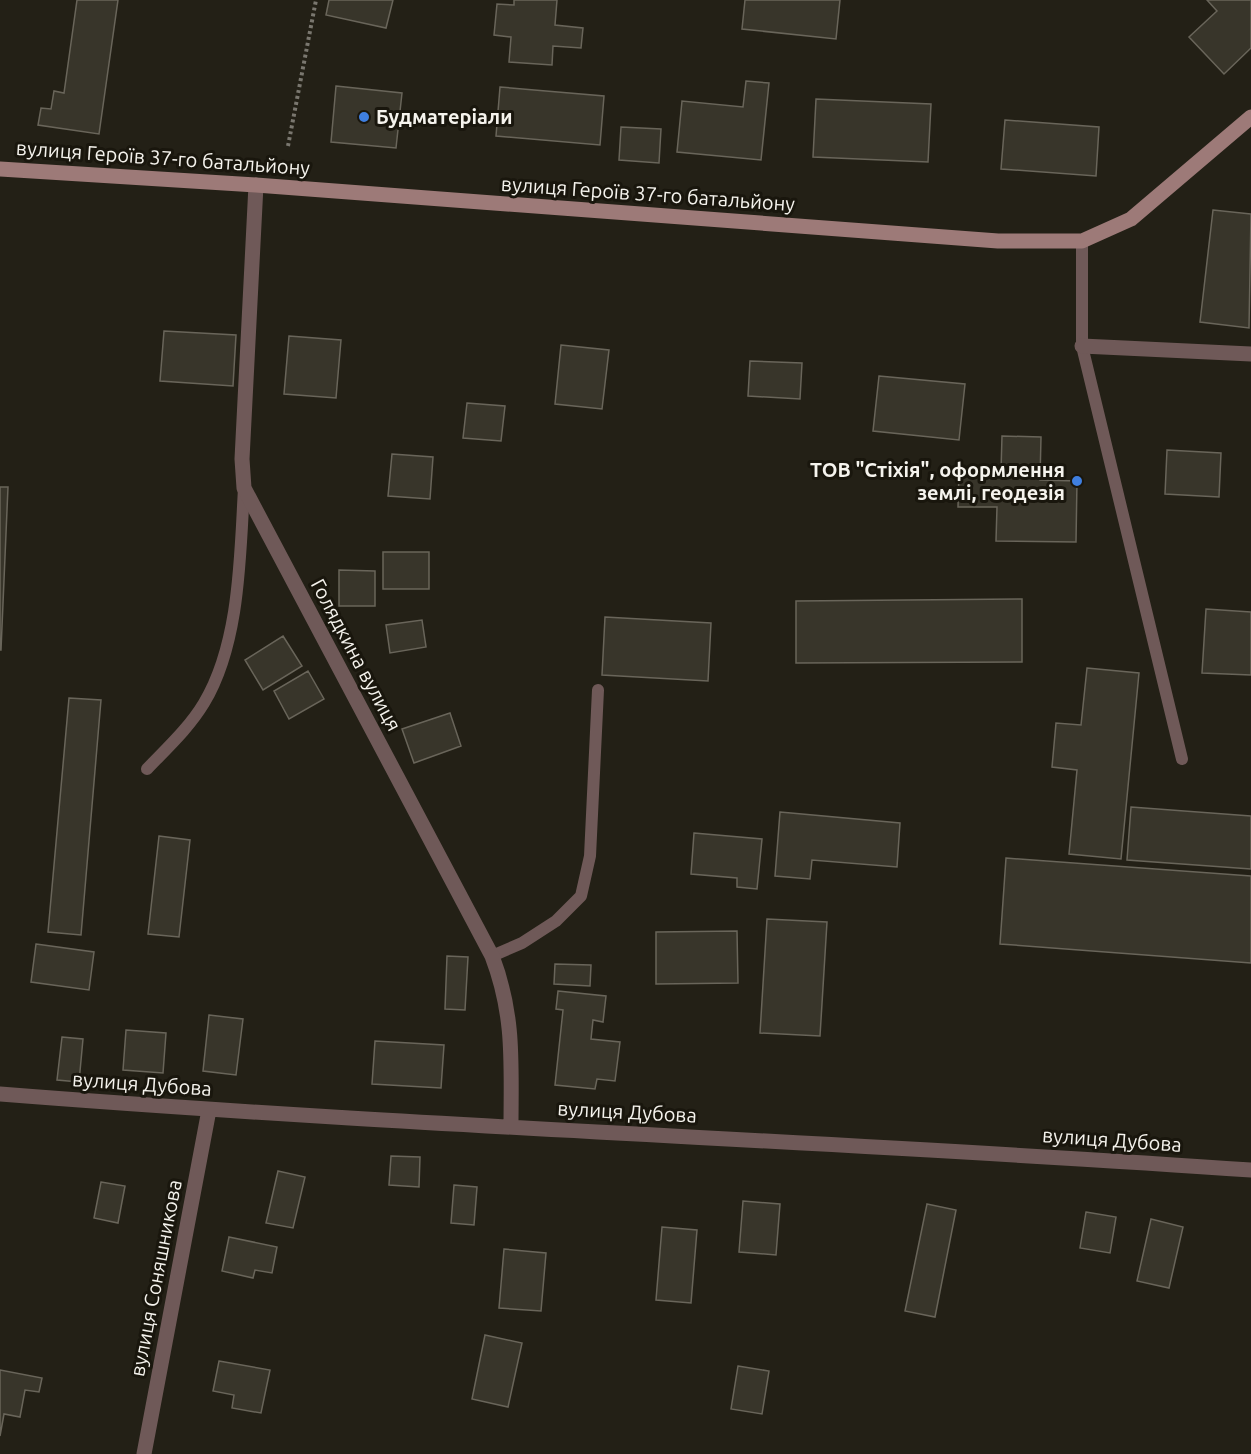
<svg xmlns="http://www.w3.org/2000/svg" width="1251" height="1454" font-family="Ubuntu,sans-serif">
  <rect width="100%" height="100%" fill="#232016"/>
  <path fill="#38352a" stroke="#69655a" stroke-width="1.5" d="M77,0h41l-19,134 -61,-9 3,-17 10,1 3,-18 10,2z
    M329,0h64l-7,28 -60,-13z
    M514,0h43l-2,25 28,3 -2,20 -28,-2 -1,19 -43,-3 2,-25 -17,-2 3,-31 17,1z
    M745,0h95l-4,39 -94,-10z
    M1207,0h44v48l-27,26 -35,-37 28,-26z
    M746,81l23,2 -8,77 -84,-8 5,-51 61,6z
    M336,86l66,7 -6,55 -65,-6z
    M500,87l104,9 -4,49 -104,-9z
    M816,99l115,5 -3,58 -115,-5z
    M1005,120l94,7 -3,49 -95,-7z
    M621,127l40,2 -2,34 -40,-3z
    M1213,210l38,4 -2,114 -49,-6z
    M164,331l72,4 -3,51 -73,-5z
    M289,336l52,4 -5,58 -52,-4z
    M561,345l48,5 -7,59 -47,-5z
    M750,361l52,2 -2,36 -52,-3z
    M879,376l86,8 -6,56 -86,-9z
    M467,403l38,3 -4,35 -38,-3z
    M1002,436l39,1 -1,43 37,1 -1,61 -80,-1 1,-34h-39l1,-36h42z
    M1167,450l54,3 -2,44 -54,-3z
    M392,454l41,3 -3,42 -42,-3z
    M0,487h8l-7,163h-1z
    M383,552h46v37h-46z
    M339,570l36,1v35h-36z
    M1022,599v63l-226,1v-62z
    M1206,609l45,3v63l-49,-2z
    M605,617l106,6 -3,58 -106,-6z
    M422,620l4,27 -36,6 -4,-28z
    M283,636l19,30 -39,24 -18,-30z
    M1087,668l52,5 -18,186 -52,-5 8,-84 -25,-3 4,-44 25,2z
    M308,671l16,28 -35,20 -15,-28z
    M69,698l32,2 -20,235 -33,-3z
    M450,713l11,33 -47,17 -12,-34z
    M1131,807l120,9v53l-124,-9z
    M780,812l120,11 -3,44 -85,-7 -2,19 -35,-3z
    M694,833l68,6 -5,50 -20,-2v-9l-46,-4z
    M159,836l31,4 -11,97 -31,-3z
    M1006,858l245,18v87l-251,-19z
    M767,919l60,3 -7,114 -60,-3z
    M737,931l1,52 -82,1v-52z
    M36,944l58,8 -5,38 -58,-8z
    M447,956l21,1 -3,53 -20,-1z
    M555,964l36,1 -1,21 -36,-2z
    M558,991l48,5 -3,26 -10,-2 -2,19 29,3 -5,39 -18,-2 -2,10 -40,-4 8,-75 -7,-1z
    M209,1015l34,4 -7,56 -33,-4z
    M126,1030l40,3 -3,40 -40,-3z
    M62,1037l21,2 -4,43 -22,-2z
    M375,1041l69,4 -3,43 -69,-4z
    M391,1156l29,1 -1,30 -30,-2z
    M278,1171l27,6 -12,51 -27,-5z
    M101,1182l24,4 -7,37 -24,-5z
    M454,1185l23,2 -3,38 -23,-2z
    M743,1201l37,3 -4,51 -37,-3z
    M927,1204l29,6 -21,107 -30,-6z
    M1086,1212l30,5 -6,36 -30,-5z
    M1151,1219l32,8 -14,61 -32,-7z
    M662,1227l35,3 -6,73 -35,-3z
    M229,1237l48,10 -5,26 -17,-3 -2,8 -31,-7z
    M504,1249l42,4 -5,58 -42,-3z
    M485,1335l37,8 -14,64 -36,-8z
    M219,1361l51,9 -9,43 -29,-5 2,-13 -21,-4z
    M738,1366l31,5 -7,43 -31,-5z
    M0,1370l42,8 -3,14 -14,-2 -5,27 -16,-3 -4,22z"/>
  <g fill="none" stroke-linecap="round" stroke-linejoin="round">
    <path stroke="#7a776f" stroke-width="4" stroke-dasharray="3 3" stroke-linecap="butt" d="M288,146l28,-146"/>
    <path stroke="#6f5958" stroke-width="12" d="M1082,241v105l100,413
      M147,769c20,-21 42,-41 57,-66 36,-60 36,-147 40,-215
      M492,956l30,-13 34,-22 25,-25 9,-40 8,-166"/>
    <path stroke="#6f5958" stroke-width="15" d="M256,185l-14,274 2,29 248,468c23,60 19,109 19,171
      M1082,346l169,8
      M0,1094c417,33 834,47 1251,76
      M144,1454l65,-344"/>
    <path stroke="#9d7a78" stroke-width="15" d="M0,169l256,16 742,56h84l49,-22 120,-102"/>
  </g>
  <g fill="#3f7fe0" stroke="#19160d" stroke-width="2">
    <circle cx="364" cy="117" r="6"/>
    <circle cx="1077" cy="481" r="6"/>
  </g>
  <g text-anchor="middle" stroke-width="6" stroke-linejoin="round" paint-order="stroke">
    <g font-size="20" font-weight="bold" fill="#f5f3ed" stroke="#19160d" text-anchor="start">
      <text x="376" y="124">Будматеріали</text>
      <text x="1065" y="477" text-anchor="end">ТОВ "Стіхія", оформлення<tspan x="1065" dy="23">землі, геодезія</tspan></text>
    </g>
    <g font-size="20" fill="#f5f3ed" stroke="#19160d">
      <text transform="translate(163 158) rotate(4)" y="7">вулиця Героїв 37-го батальйону</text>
      <text transform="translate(648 194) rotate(4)" y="7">вулиця Героїв 37-го батальйону</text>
      <text transform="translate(356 655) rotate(62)" y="7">Голядкина вулиця</text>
      <text transform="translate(142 1084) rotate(4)" y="7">вулиця Дубова</text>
      <text transform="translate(627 1112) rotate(3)" y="7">вулиця Дубова</text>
      <text transform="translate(1112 1140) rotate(4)" y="7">вулиця Дубова</text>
      <text transform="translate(156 1278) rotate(-79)" y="7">вулиця Соняшникова</text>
    </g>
  </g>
</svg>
